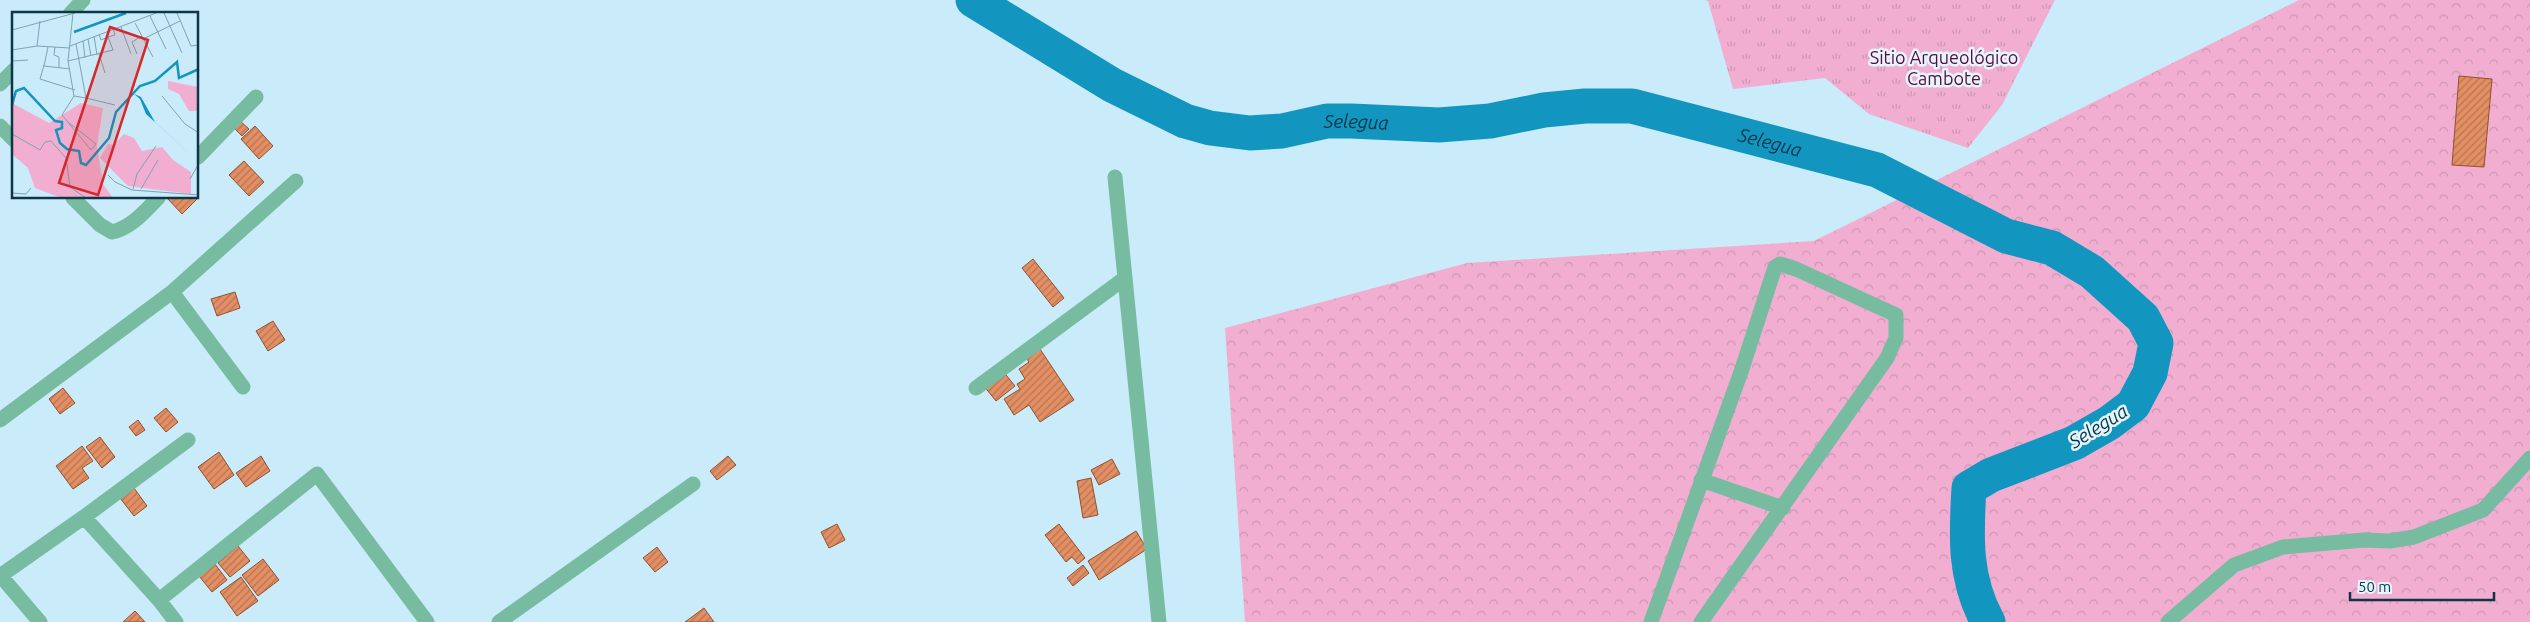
<svg xmlns="http://www.w3.org/2000/svg" width="2530" height="622" font-family="Ubuntu,sans-serif">
  <defs>
    <pattern id="grass-tufts" width="24" height="20" patternUnits="userSpaceOnUse" patternTransform="scale(1.25)"><rect width="24" height="20" fill="#f1aed0"/><path d="M3 7l-1-3M5 7V3M7 7l1-3M15 17l-1-3M17 17v-4M19 17l1-3" fill="none" stroke="#cd96b4"/></pattern>
    <pattern id="forest-crowns" width="20" height="18" patternUnits="userSpaceOnUse" patternTransform="scale(1.25)"><rect width="20" height="18" fill="#f1aed0"/><path d="M2 6a3 3 0 1 1 6 0M12 15a3 3 0 1 1 6 0" fill="none" stroke="#cd96b4"/></pattern>
    <pattern id="building-hatch" width="6" height="6" patternUnits="userSpaceOnUse" patternTransform="scale(1.25)"><rect width="6" height="6" fill="#e38e63"/><path d="M-1 1l2-2M0 6l6-6M5 7l2-2" fill="none" stroke="#b67553"/></pattern>
  </defs>
  <rect width="100%" height="100%" fill="#c9ebfa"/>
  <path fill="url(#grass-tufts)" d="M1705,0h350l-53,105 -34,43 -99,-34 -44,-36 -92,11 -25,-88z"/>
  <path fill="url(#forest-crowns)" d="M2299,0h231v622h-1285l-20,-294 242,-65 347,-22z"/>
  <g fill="none" stroke-linecap="round" stroke-linejoin="round">
    <path stroke="#1296c0" stroke-width="35" id="s1" d="M973,0l139,85 73,36 25,7 40,5 32,-2 45,-10h24l88,4 51,-4 54,-11 41,-4h47l245,64 129,66 46,12 40,24 51,46 13,25 -6,30 -17,32 -24,18 -35,20 -83,32 -22,13c-3,48 -5,91 19,134"/>
  </g>
  <path fill="url(#building-hatch)" stroke="#94502d" d="M2459,76l33,3 -8,88 -32,-2z
    M239,120l10,9 -7,7 -9,-9z
    M255,126l18,20 -14,13 -18,-20z
    M244,161l20,21 -15,14 -20,-21z
    M167,198h29l1,1 -15,15z
    M1033,259l31,39 -11,9 -31,-39z
    M235,292l5,16 -23,8 -6,-17z
    M273,321l12,19 -17,11 -12,-20z
    M1040,349l34,51 -34,22 -11,-17 -15,10 -10,-16 16,-10 -3,-5 8,-5 -6,-10 10,-7 -3,-4z
    M1002,370l13,16 -19,15 -13,-16z
    M63,388l12,15 -15,11 -11,-15z
    M166,408l12,14 -12,10 -12,-14z
    M138,420l7,10 -9,6 -7,-9z
    M100,437l15,20 -13,11 -16,-21z
    M82,446l11,15 -11,7 7,10 -16,11 -17,-23z
    M219,452l15,23 -20,14 -16,-22z
    M261,456l9,15 -24,16 -10,-14z
    M728,456l8,9 -19,15 -7,-9z
    M1112,459l8,15 -21,11 -8,-15z
    M1091,478l7,37 -15,3 -6,-37z
    M134,488l13,18 -13,10 -14,-18z
    M837,524l8,16 -16,8 -8,-16z
    M1059,524l26,34 -7,6 -6,-7 -6,5 -21,-27z
    M1136,531l11,18 -48,31 -11,-19z
    M238,546l12,15 -20,16 -12,-14z
    M657,547l11,15 -13,10 -12,-14z
    M263,559l16,21 -21,16 -16,-21z
    M215,564l12,16 -15,12 -13,-16z
    M1083,565l6,8 -16,13 -6,-8z
    M241,577l17,24 -21,15 -17,-24z
    M704,608l10,14h-29z
    M135,611l10,11h-22z"/>
  <g fill="none" stroke-linecap="round" stroke-linejoin="round">
    <path stroke="#77bca0" stroke-width="15" d="M70,14l13,-14
      M0,84l14,-14
      M0,126l14,14
      M198,157l58,-60
      M1115,177l44,445
      M73,198l27,27 12,7c19,-4 33,-21 46,-34
      M172,292l71,95
      M976,388l149,-110
      M0,420l172,-128 124,-111
      M1701,480l82,28
      M84,517l104,-77
      M0,575l40,47
      M0,576l84,-59 75,83 17,22
      M159,600l158,-126 110,148
      M499,622l194,-138
      M1651,622l91,-253 33,-102 5,-3 16,5 100,46v23l-9,20 -186,264
      M2168,622l66,-57 49,-18 81,-7 26,1 24,-4 69,-27 47,-52"/>
  </g>
  <g text-anchor="middle" stroke-width="5" stroke-linejoin="round" paint-order="stroke">
    <g font-size="18" fill="#580c3d" stroke="#e5f5fd">
      <text x="1944" y="64">Sitio Arqueológico<tspan x="1944" dy="21">Cambote</tspan></text>
    </g>
    <g font-size="19" font-style="italic" fill="#023749" stroke="#e5f5fd">
      <text dy="7" stroke="none"><textPath href="#s1" startOffset="418">Selegua</textPath></text>
      <text dy="7" stroke="none"><textPath href="#s1" startOffset="838">Selegua</textPath></text>
      <text transform="translate(2098 426) rotate(-32)" y="7">Selegua</text>
    </g>
  </g>
  <g transform="translate(12 12)">
    <rect width="186" height="186" fill="#c9ebfa"/>
    <path d="M112,122l10,4 8,13 20,-4 11,13 18,12v22l-63,-8 -28,-28 8,-14 6,1z" fill="#f1aed0"/>
    <path d="M156,69l30,6v24h-9l-10,-17 -11,-5zM0,91l37,20 32,-20 22,5 -6,38 6,38 10,14 -54,-1 -24,-9 -7,-20 -16,-14z" fill="#f1aed0"/>
    <path d="M122,82l7,3 14,25 43,39 -52,-47 -6,-15z" fill="#1296c0"/>
    <path fill="none" stroke="#1296c0" stroke-width="2.5" d="M62,20l52,-19M0,93l4,-14 8,-3 31,33 7,1v6l-6,2 4,13 7,6 12,2 2,12 5,2 23,-27 7,-26 24,-26 15,-5 22,-19 2,16 20,-9"/>
    <path fill="none" stroke="#7ea3b2" stroke-width="1" d="M61,1l-5,48 6,35M152,1l18,40M165,1l14,33 8,-1M138,4l16,33M123,11l18,34M109,15l10,27M0,18l63,-17M87,22l2,6 7,-3 7,-2 -2,-7M82,24l3,19M76,27l3,17M131,27l37,-18M71,29l2,17M64,32l10,54 29,7M25,34l3,-25M58,34l86,-33M36,35l-4,19 26,3M43,35l-1,8 5,2v11M0,38l25,-4 33,2M87,42l6,19M125,42l-5,-12 10,-6M0,49l16,-1M56,49l45,-11 -5,-13M32,53l-4,14 35,11M150,84l23,28 14,9M56,110l28,22 -5,6 -29,-35 12,-19 12,2M0,122l28,16 5,-8 6,-1 15,17 4,29 16,11M96,163l7,7 17,8 67,5M178,167l8,-14M121,177l4,-15 19,-28M129,177l17,-29M0,181l14,1 5,-6"/>
    <path fill="#d62828" fill-opacity="0.15" stroke="#d62828" stroke-width="2.5" d="M98,15l38,13 -50,155 -39,-12z"/>
    <rect width="186" height="186" fill="none" stroke="#0e3645" stroke-width="2.5"/>
  </g>
  <path d="M2350 592v8h144v-8" fill="none" stroke="#0e3645" stroke-width="2.5"/>
  <text x="2358" y="592" font-size="15" fill="#0e3645" stroke="#e5f5fd" stroke-width="4" paint-order="stroke">50 m</text>
</svg>
